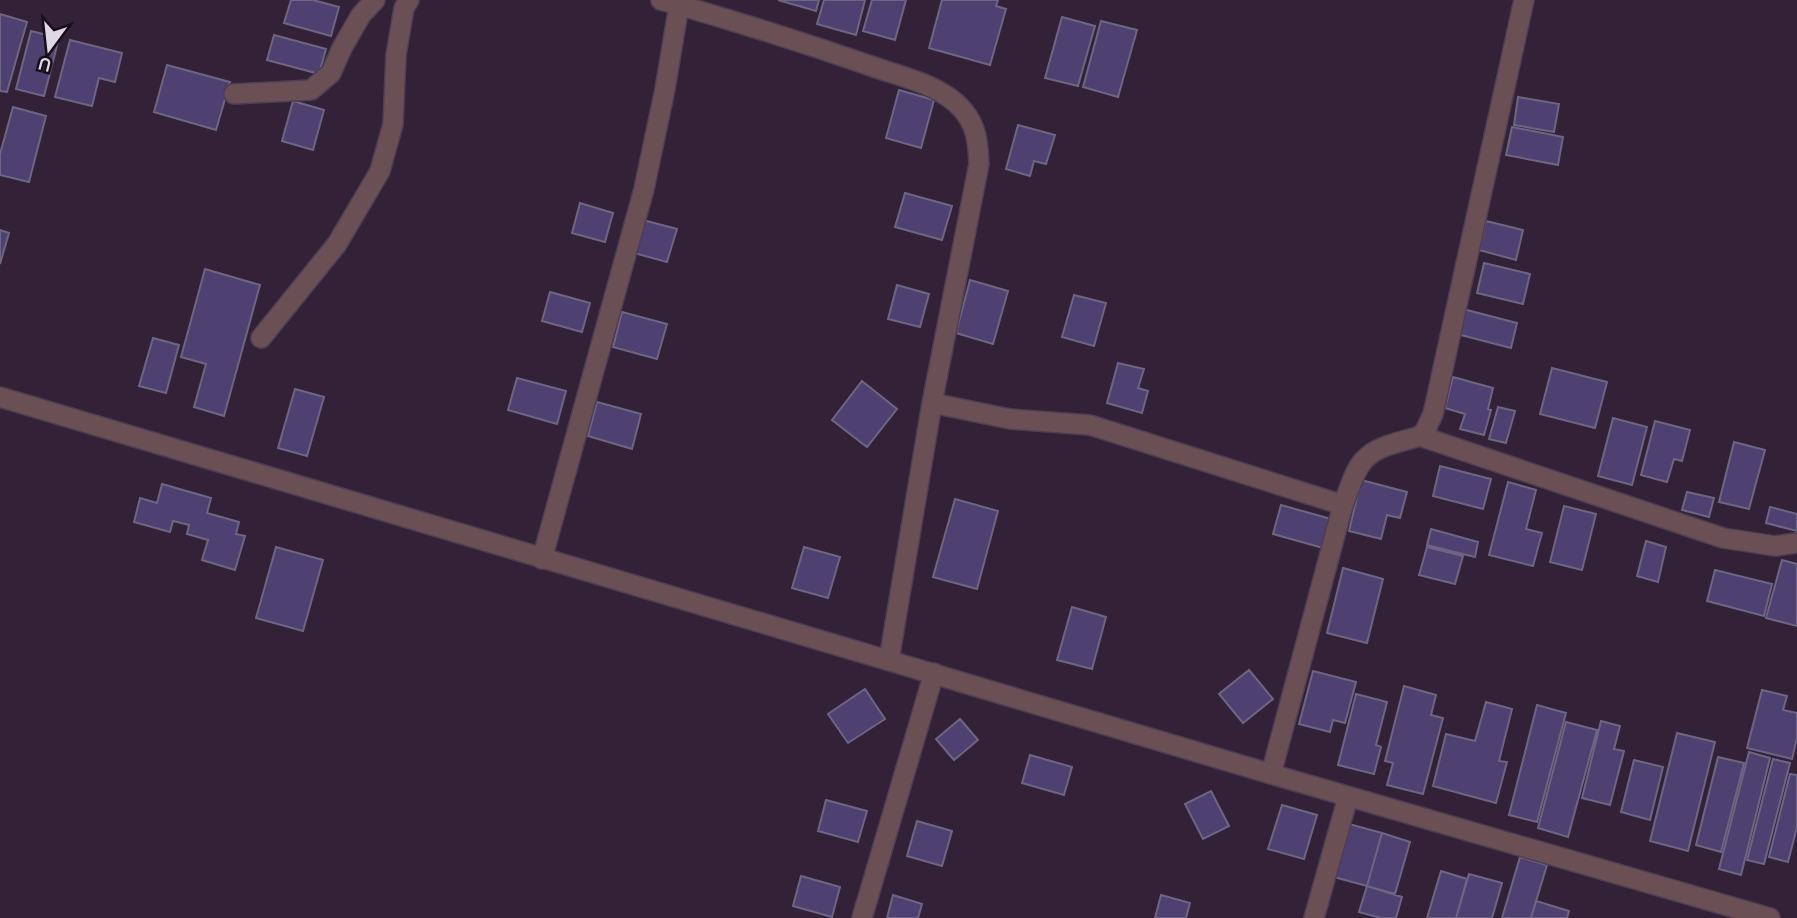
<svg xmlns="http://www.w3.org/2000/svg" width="1797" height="918" font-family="Karla,sans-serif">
  <rect width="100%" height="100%" fill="#322137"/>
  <path fill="#4e4070" stroke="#6d6682" stroke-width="2" d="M291,0h22l26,7 -8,29 -47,-13z
    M778,0h41l-3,11z
    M824,0h41l-9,35 -39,-11z
    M872,0h34l-11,40 -32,-9z
    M942,0h56l-2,6 10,3 -16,56 -61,-17z
    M0,14l27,8 -20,70 -7,-1z
    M1062,17l33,9 -17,60 -33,-8z
    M1101,21l36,9 -19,67 -35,-10z
    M31,31l28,7 -15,58 -28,-7z
    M274,35l52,14 -7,25 -52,-14z
    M70,40l52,13 -7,29 -16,-4 -7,28 -37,-9z
    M167,65l63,17 -14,48 -62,-18z
    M899,90l35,10 -13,48 -35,-10z
    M1518,97l41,7 -5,28 -40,-7z
    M293,101l31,9 -11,40 -31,-9z
    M13,107l33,9 -17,66 -29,-7v-21z
    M1018,125l37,10 -9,29 -12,-3 -4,15 -24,-7z
    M1512,127l51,10 -5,28 -52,-10z
    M905,193l47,13 -10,34 -47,-13z
    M580,203l33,10 -8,29 -33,-9z
    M643,220l34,9 -10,33 -33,-9z
    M1486,221l37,9 -7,30 -37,-10z
    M0,230l9,3 -9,31z
    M1484,263l46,11 -7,30 -46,-11z
    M205,269l55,16 -36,131 -30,-9 12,-43 -25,-7z
    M970,280l38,11 -15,53 -37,-11z
    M897,285l32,9 -9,33 -32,-8z
    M550,292l40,11 -8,29 -40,-11z
    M1074,295l32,8 -12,43 -32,-9z
    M1463,309l54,14 -6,25 -54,-14z
    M622,312l45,12 -10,35 -44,-12z
    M153,338l26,7 -13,48 -27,-7z
    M1118,363l26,6 -6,19 10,3 -6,22 -35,-10z
    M1552,368l55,14 -12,46 -55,-14z
    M1453,377l40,11 -5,21 3,1 -7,25 -24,-6 5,-15 -20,-6z
    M517,378l49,13 -9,33 -49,-14z
    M862,381l35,28 -30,38 -35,-27z
    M295,389l29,8 -17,59 -29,-8z
    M597,402l44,12 -9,35 -44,-13z
    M1498,407l17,4 -9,32 -17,-4z
    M1613,418l34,9 -15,58 -34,-9z
    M1655,421l35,9 -8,31 -8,-2 -7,23 -26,-7z
    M1734,442l31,8 -16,59 -30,-7z
    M1440,466l51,13 -8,30 -50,-13z
    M1361,480l46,12 -7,26 -13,-3 -6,24 -32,-8z
    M1508,482l28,8 -10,39 16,4 -9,33 -44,-11z
    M162,484l49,14 -4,15 32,9 -3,12 9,2 -10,34 -33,-10 6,-20 -21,-6 2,-9 -16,-4 -3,11 -36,-10 6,-24 17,5z
    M1687,492l27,6 -5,19 -27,-7z
    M955,499l43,12 -21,78 -44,-12z
    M1281,505l50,14 -8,29 -50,-14z
    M1564,506l32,8 -14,56 -32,-8z
    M1770,507l27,7v17l-31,-8z
    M1431,529l47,13 -3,15 -48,-12z
    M1646,541l20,6 -8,35 -21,-6z
    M276,547l47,13 -20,71 -47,-13z
    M804,547l36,10 -12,41 -36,-10z
    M1427,547l36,9 -8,28 -36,-9z
    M1782,560l15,4v62l-31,-8z
    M1343,568l40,11 -16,64 -40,-10z
    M1715,570l57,14 -8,32 -57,-15z
    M1072,607l34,10 -14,52 -35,-9z
    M1249,670l24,29 -30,24 -24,-29z
    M1313,671l43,11 -11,41 -12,-3 -3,12 -31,-8z
    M1404,686l32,9 -5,20 12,3 -20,76 -36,-9 6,-22 -8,-2z
    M865,689l20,30 -37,24 -20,-29z
    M1762,690l25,6 -4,14 14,3v25l-5,21 -45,-11z
    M1356,694l31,8 -11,43 5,2 -7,27 -36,-9z
    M1486,702l26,7 -13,52 8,1 -11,41 -63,-17 13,-52 29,7z
    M1537,705l29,8 -29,109 -28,-7z
    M960,719l18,21 -24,20 -18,-21z
    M1601,721l19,5 -6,23 10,2 -14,54 -28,-7z
    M1566,722l31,8 -29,107 -30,-9z
    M1677,733l38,9 -27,109 -38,-10z
    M1749,752l21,6 -29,117 -22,-6z
    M1030,755l42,12 -8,28 -42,-12z
    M1718,757l26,6 -23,89 -25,-7z
    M1773,759l17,4 -26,101 -17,-4z
    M1634,760l29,7 -13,53 -29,-8z
    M1790,774l7,1v52l-9,35 -19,-5z
    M1211,791l18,35 -26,13 -18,-35z
    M826,800l41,11 -9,31 -40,-11z
    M1282,805l35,10 -13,44 -36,-10z
    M917,821l35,10 -10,35 -35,-10z
    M1349,824l33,9 -15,53 -33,-9z
    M1382,833l28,9 -15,52 -28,-8z
    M1520,857l27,8 -16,53h-29z
    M1441,871l26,8 -11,39h-29z
    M1469,874l33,9 -10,35h-36z
    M801,876l39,11 -8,30 -39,-11z
    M1367,886l35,11 -6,21h-15l-22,-6z
    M893,895l29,9 -4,14h-31z
    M1161,895l29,8 -4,15h-31z
    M1536,901l33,10 -2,7h-36z"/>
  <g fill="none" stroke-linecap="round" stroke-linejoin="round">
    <g stroke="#4e3e53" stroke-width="22">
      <path id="minor" d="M661,0c71,20 141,42 210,66 30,11 69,18 91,43 15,17 16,34 17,55l-47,239 -43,257
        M234,94l77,-4 20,-17 11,-25 19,-33 14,-15
        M261,338l76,-94 43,-73 13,-47 3,-69 8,-47 5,-8
        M0,397l1271,377 499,144
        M932,403l78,16 80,6 253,80
        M1420,436l303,102 52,8 22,-3
        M542,559l102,-370 21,-100 14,-84
        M1271,774l72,-269c6,-14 10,-33 21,-45 13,-15 38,-18 56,-24l5,-5 8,-17 91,-414
        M862,918l72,-245
        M1314,918l34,-121"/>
    </g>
    <use href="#minor" stroke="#6a5054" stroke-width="19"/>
  </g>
  <g transform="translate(49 49) rotate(195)" stroke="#160e18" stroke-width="5" paint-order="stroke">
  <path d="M0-5L12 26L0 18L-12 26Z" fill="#e1d6e4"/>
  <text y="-10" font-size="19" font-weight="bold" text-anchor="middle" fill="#e1d6e4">U</text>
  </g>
</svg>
